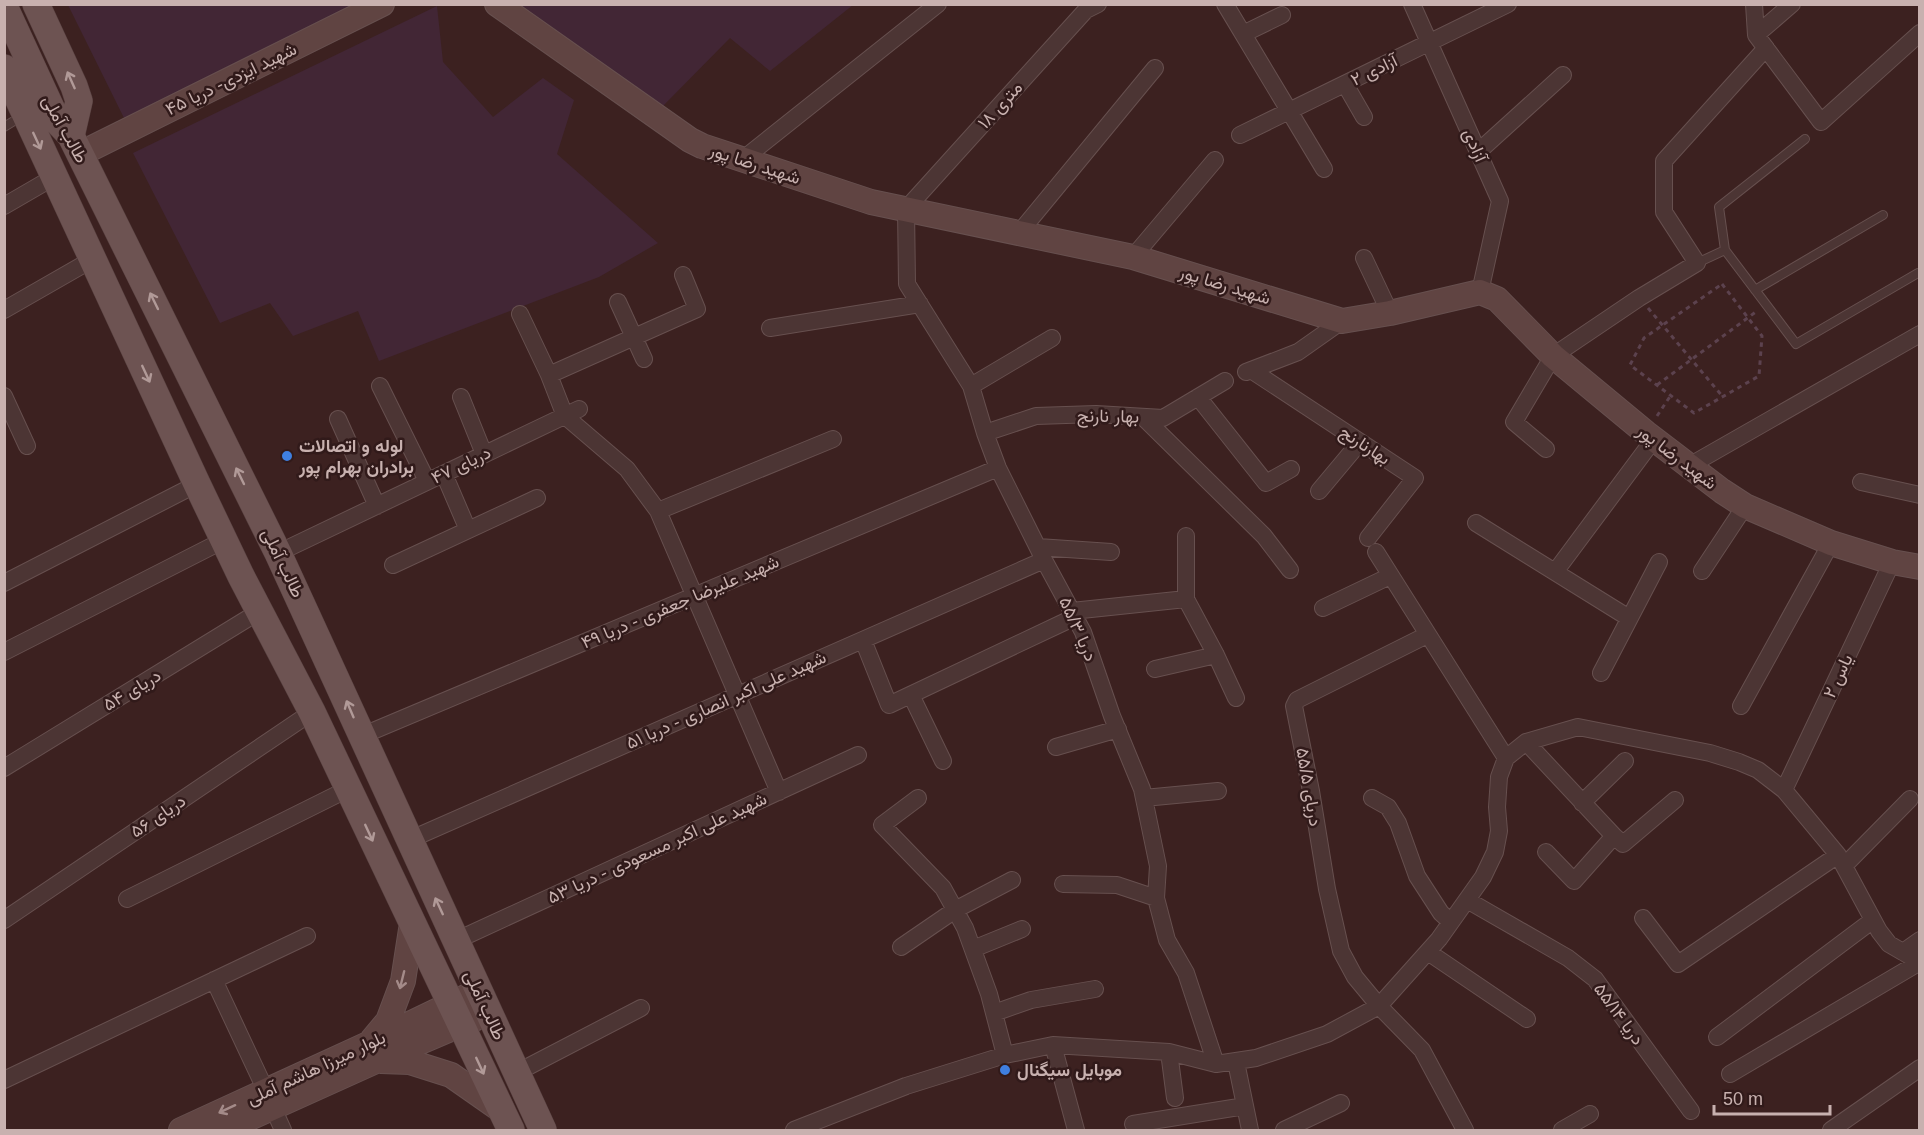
<svg xmlns="http://www.w3.org/2000/svg" width="1924" height="1135" font-family="Helvetica,Vazirmatn,sans-serif">
  <rect width="100%" height="100%" fill="#3c2120"/>
  <path fill="#422635" d="M68,5h296l-240,113z
    M518,5h335l-83,66 -40,-33 -68,69z
    M437,6l6,56 50,55 50,-39 31,22 -17,54 101,89 -59,34 -220,84 -21,-50 -65,25 -23,-33 -50,20 -87,-170z"/>
  <g fill="none" stroke-linecap="round" stroke-linejoin="round">
    <g stroke="#67504f" stroke-width="10">
      <path id="lane" d="M4,127l18,-11
        M1725,250l71,94 122,-71
        M1697,263l28,-13 -6,-43 86,-68
        M1755,290l128,-75"/>
    </g>
    <g stroke="#67504f" stroke-width="18">
      <path id="street" d="M1098,4l-12,6 -180,199 1,75 64,102 14,47 13,35 46,92 39,72 29,84 30,73 16,77 -2,32 11,42 19,33 30,91
        M1225,4l99,165
        M1412,4l88,197 -20,91
        M1754,4l2,31 65,87 99,-89
        M1243,34l39,-19
        M1756,35l36,-31
        M1345,84l19,33
        M1240,135l268,-131
        M1478,152l85,-77
        M742,160l196,-156
        M4,206l50,-29
        M1019,233l136,-165
        M1133,257l82,-97
        M1364,258l26,55
        M683,275l14,34 -148,66 16,41 62,53 31,42 121,281
        M618,302l26,57
        M4,310l89,-51
        M520,314l29,61
        M770,328l150,-24
        M1251,370l164,108 -47,60
        M1246,372l52,-20 44,-31
        M380,386l47,95
        M971,386l81,-48
        M4,396l23,50
        M461,397l23,57
        M1198,397l68,86 25,-14
        M1143,417l121,119 26,34
        M338,419l39,87
        M985,433l51,-17 60,-2 67,4 62,-37
        M1546,449l-32,-27 39,-66 86,-58 58,-35 -33,-51v-51l102,-113
        M1689,466l231,-132
        M444,474l24,56
        M1861,482l59,13
        M1319,491l41,-49
        M658,511l175,-72
        M1476,523l153,95
        M1186,536v63l30,56 20,43
        M1038,547l73,5
        M1376,552l130,206
        M278,553l301,-144
        M393,565l144,-67
        M1702,571l43,-65
        M1555,572l99,-133
        M4,583l193,-99
        M1323,608l67,-32
        M1072,611l114,-12
        M1427,635l-130,65 -3,6 17,85 16,98 14,62 14,26 24,29 43,44 43,80
        M863,640l26,65 186,-88
        M4,652l220,-112
        M1155,669l61,-14
        M1601,673l58,-111
        M911,695l32,66
        M1741,706l90,-163
        M361,736l637,-268
        M1526,742l88,94
        M1056,747l62,-18
        M4,768l256,-157
        M1784,790l108,-228
        M918,798l-36,27 61,63 22,40 24,66 16,61
        M1144,798l74,-7
        M1372,798l16,9 10,16 19,53 24,37 10,9
        M1582,803l43,-42
        M409,840l635,-280
        M1546,852l28,29 40,-45 9,8 52,-44
        M1844,866l66,-67
        M1063,884l54,1 39,13
        M127,899l221,-110
        M1467,900l101,58 27,21 96,132
        M1643,918l35,46 160,-109
        M4,920l308,-208
        M455,941l403,-186
        M901,947l54,-37 57,-30
        M973,949l49,-20
        M1428,952l99,67
        M1903,952l17,-12
        M214,980l52,111
        M994,1013l37,-13 64,-11
        M1717,1037l156,-117
        M1053,1045l23,85
        M1169,1052l6,46
        M1236,1062l14,68
        M516,1073l125,-65
        M1730,1074l190,-112
        M4,1080l303,-144
        M273,1108l10,22
        M1133,1124l112,-18
        M794,1130l112,-44 99,-31 48,-10 116,7 47,12 40,-6 71,-24 52,-28 60,-67 44,-62 12,-25 4,-21 -2,-24 2,-30 7,-19 20,-16 52,-15 132,26 29,9 19,8 26,20 54,65 41,76 10,13 31,18
        M1284,1130l57,-27
        M1562,1130l28,-16
        M1831,1130l89,-62"/>
    </g>
    <g stroke="#67504f" stroke-width="26">
      <path id="secondary" d="M497,4l193,136 12,6 169,56 262,55 209,64 48,-8 90,-21 17,7 56,57 93,77 76,58 23,15 86,37 61,19 28,5
        M80,154l302,-150
        M372,1040l16,-19 15,-40 9,-58
        M381,1061l29,1 41,13 50,35
        M181,1130l187,-86 110,-53
        M223,1130l153,-69 112,-48"/>
    </g>
    <g stroke="#553e3d" stroke-width="28">
      <path id="primary" d="M36,4l38,82 5,15 -8,35
        M4,6l53,115 14,15 207,417 265,577
        M4,68l193,416 44,92 71,136 199,418"/>
    </g>
    <path stroke="#5c424e" stroke-width="3" stroke-dasharray="4.5 4.5" stroke-linecap="butt" d="M1722,284l40,52 -3,40 -65,37 -64,-48 14,-27z
      M1648,308l75,89
      M1657,385l100,-74
      M1657,416l14,-21"/>
    <use href="#lane" stroke="#4c3534" stroke-width="8"/>
    <use href="#street" stroke="#4c3534" stroke-width="16"/>
    <use href="#secondary" stroke="#604442" stroke-width="24"/>
    <use href="#primary" stroke="#6d5352" stroke-width="27"/>
  </g>
  <defs><path id="oneway-shaft" d="M-6 0H5M1.5-3L5.5 0L1.5 3" fill="none" stroke-width="1.6" stroke-linecap="round" stroke-linejoin="round" transform="scale(1.5)"/></defs>
  <g stroke="#b19a98">
    <use href="#oneway-shaft" transform="translate(71 80) rotate(-114)"/>
    <use href="#oneway-shaft" transform="translate(37 141) rotate(65)"/>
    <use href="#oneway-shaft" transform="translate(154 301) rotate(-116)"/>
    <use href="#oneway-shaft" transform="translate(146 374) rotate(65)"/>
    <use href="#oneway-shaft" transform="translate(240 476) rotate(-116)"/>
    <use href="#oneway-shaft" transform="translate(350 709) rotate(-113)"/>
    <use href="#oneway-shaft" transform="translate(369 833) rotate(65)"/>
    <use href="#oneway-shaft" transform="translate(439 906) rotate(-115)"/>
    <use href="#oneway-shaft" transform="translate(480 1066) rotate(65)"/>
  </g>
  <g stroke="#a48b89">
    <use href="#oneway-shaft" transform="translate(402 980) rotate(104)"/>
    <use href="#oneway-shaft" transform="translate(227 1109) rotate(155)"/>
  </g>
  <g fill="#3f7fe0" stroke="#311a1a" stroke-width="2">
    <circle cx="287" cy="456" r="6"/>
    <circle cx="1005" cy="1070" r="6"/>
  </g>
  <g text-anchor="middle" stroke-width="5" stroke-linejoin="round" paint-order="stroke">
    <g font-size="18" fill="#c8b1af" stroke="#311a1a">
      <text transform="translate(1374 70) rotate(-26)" y="6">آزادی ۲</text>
      <text transform="translate(231 79) rotate(-26)" y="6">شهید ایزدی- دریا ۴۵</text>
      <text transform="translate(1000 105) rotate(-48)" y="6">۱۸ متری</text>
      <text transform="translate(65 129) rotate(61)" y="6">طالب آملی</text>
      <text transform="translate(1475 145) rotate(66)" y="6">آزادی</text>
      <text transform="translate(755 164) rotate(18)" y="6">شهید رضا پور</text>
      <text transform="translate(1225 285) rotate(17)" y="6">شهید رضا پور</text>
      <text transform="translate(1108 416) rotate(1)" y="6">بهار نارنج</text>
      <text transform="translate(1365 445) rotate(33)" y="6">بهارنارنج</text>
      <text transform="translate(1677 457) rotate(37)" y="6">شهید رضا پور</text>
      <text transform="translate(461 465) rotate(-26)" y="6">دریای ۴۷</text>
      <text transform="translate(283 563) rotate(64)" y="6">طالب آملی</text>
      <text transform="translate(680 602) rotate(-23)" y="6">شهید علیرضا جعفری - دریا ۴۹</text>
      <text transform="translate(1078 629) rotate(66)" y="6">دریا ۵۵/۳</text>
      <text transform="translate(1838 676) rotate(-65)" y="6">یاس ۲</text>
      <text transform="translate(132 690) rotate(-31)" y="6">دریای ۵۴</text>
      <text transform="translate(726 700) rotate(-24)" y="6">شهید علی اکبر انصاری - دریا ۵۱</text>
      <text transform="translate(1309 787) rotate(80)" y="6">دریای ۵۵/۵</text>
      <text transform="translate(158 816) rotate(-34)" y="6">دریای ۵۶</text>
      <text transform="translate(657 848) rotate(-25)" y="6">شهید علی اکبر مسعودی - دریا ۵۳</text>
      <text transform="translate(485 1005) rotate(65)" y="6">طالب آملی</text>
      <text transform="translate(1619 1014) rotate(54)" y="6">دریا ۵۵/۱۴</text>
      <text transform="translate(316 1068) rotate(-25)" y="6">بلوار میرزا هاشم آملی</text>
    </g>
    <g font-size="18" font-weight="bold" fill="#c8b1af" stroke="#311a1a" text-anchor="start">
      <text x="299" y="452">لوله و اتصالات<tspan x="299" dy="21">برادران بهرام پور</tspan></text>
      <text x="1017" y="1076">موبایل سیگنال</text>
    </g>
  </g>
  <rect width="1924" height="1135" fill="none" stroke="#c8b1af" stroke-width="12"/>
  <path d="M1714 1105v9h116v-9" fill="none" stroke="#c8b1af" stroke-width="3"/>
  <text x="1723" y="1105" font-size="18" fill="#c8b1af" stroke="#311a1a" stroke-width="4.5" paint-order="stroke">50 m</text>
</svg>
